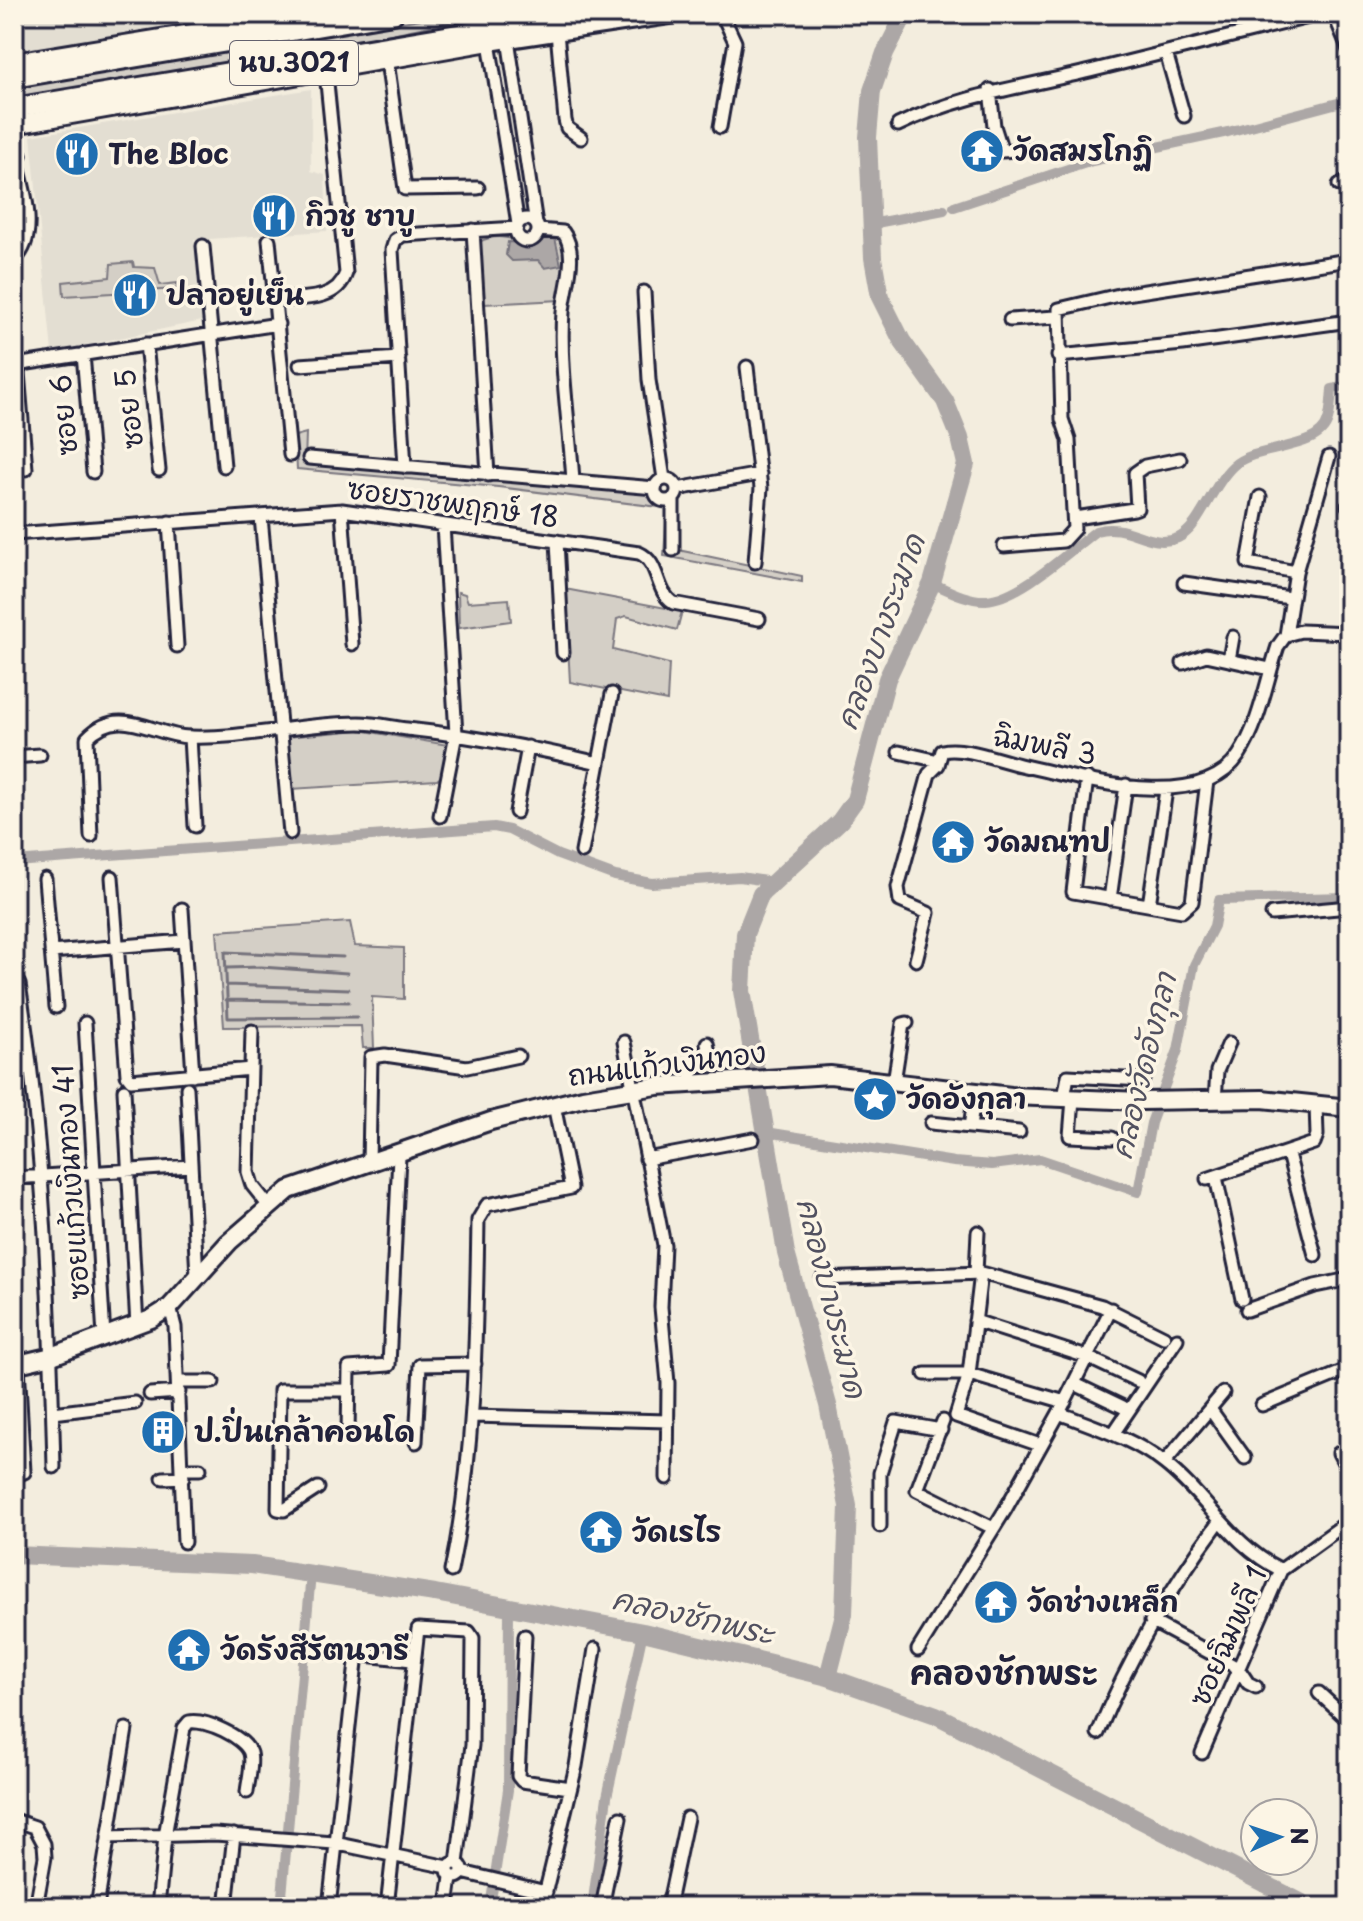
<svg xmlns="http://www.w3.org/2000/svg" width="1363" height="1921" font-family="'Playpen Sans','Playpen Sans Thai',sans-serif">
  <rect width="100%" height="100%" fill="#f3edde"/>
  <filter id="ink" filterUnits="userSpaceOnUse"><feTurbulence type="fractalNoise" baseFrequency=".0125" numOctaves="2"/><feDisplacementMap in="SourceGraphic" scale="16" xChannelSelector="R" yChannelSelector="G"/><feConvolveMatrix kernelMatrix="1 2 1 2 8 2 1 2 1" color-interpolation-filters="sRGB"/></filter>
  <g filter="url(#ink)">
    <path fill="#e3ded2" d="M14,14h144v16l-144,24z
      M311,89v82l14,4 2,56 -133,9 8,81 -150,31 -21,-216z"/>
    <path fill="#d4cfc6" stroke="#7b7880" stroke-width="2" d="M450,14h37l-105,22 -368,62v-11z
      M540,235h20l6,28 -5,37 -77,4 -5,-62c23,-12 36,1 55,0z
      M133,262l1,5 21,1 5,17 17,-2v6l-113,7 -1,-14 47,-5 1,-13z
      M306,433l-1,30 347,29 20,15 -3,45 8,2 1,-4 124,26v6l-138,-26 3,-48 -169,-21 -201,-18 -2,-33z
      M565,589l117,22 -5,19 -51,-14 -9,3 -4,31 56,14 -2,37 -97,-19z
      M458,592l7,2 3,8 41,-3 2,22 -52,7z
      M359,730l89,15 -6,31 -5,4 -146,9 -5,-52z
      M350,922l5,24 49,2v51l-32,-2 2,51h-11l-2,-22 -137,1 -7,-96z"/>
    <path fill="#aca7a6" stroke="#75727b" stroke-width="2" d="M543,238h12l6,27 -16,3 -7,-8 -26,1 -6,-6 2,-13 27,2z"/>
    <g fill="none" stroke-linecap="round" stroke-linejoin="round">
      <path stroke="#75727b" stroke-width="3" d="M343,957l-118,-5 3,66 129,-1
        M227,968l34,-1 86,6
        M226,985l123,4
        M226,1000l123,2"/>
      <path stroke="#aca7a6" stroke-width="10" d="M954,207l138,-46 136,-29 121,-32
        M871,224l73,-14
        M932,583c16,7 36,18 54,17 34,-2 82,-48 110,-69 32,-10 52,19 82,7 23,-11 33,-52 55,-72 24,-22 86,-14 95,-46 3,-10 3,-21 4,-31l17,-4
        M14,862l480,-35 15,3 49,25 57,21 37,7 88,-6 33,5
        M766,1132l188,30 38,3 48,-6 98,33 13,-69 27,-73 16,-85 20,-39 5,-26 130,-3
        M281,1907l30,-333
        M490,1907l18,-117 1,-183
        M592,1907l15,-110 36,-165
        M1265,1907l13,-16"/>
      <path stroke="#aca7a6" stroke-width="18" d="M14,1555l238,10 183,28 208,39 185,45 108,38 374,192
        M828,1677l16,-63 4,-108 -20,-101 -42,-152 -44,-262 3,-57 16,-40 79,-73 15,-21 32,-121 45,-96 34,-119 -6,-26 -15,-37 -43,-60 -22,-44 -7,-39 -5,-121 4,-46 13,-38 20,-39"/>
      <g stroke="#22223b" stroke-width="17">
        <path id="street" d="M1334,14l15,36
          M557,32l8,88 2,8 14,10
          M508,39l28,185
          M489,42l29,182
          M1166,53l18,63
          M387,61l18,128 73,-1
          M990,90l4,36 8,25 28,-2
          M898,125c62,-30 126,-38 192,-54 77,-19 154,-38 231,-57
          M720,127l15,-85 -13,-28
          M14,147l6,8 -6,11
          M1339,185l10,-4
          M516 230a11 11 0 1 1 22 0a11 11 0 1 1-22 0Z
          M473,230l15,245
          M538,230l25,2c16,21 2,56 0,80 -4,51 7,117 10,169
          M269,240l21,215
          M203,246l21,220
          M14,260c25,-23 11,-67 3,-97
          M644,292l5,88 15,99
          M276,300c25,-2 61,2 70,-27l-20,-200
          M1010,320l46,-3
          M146,344l13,126
          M83,354l10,118
          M1058,356l125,-12 166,-23
          M300,365l99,-7
          M747,367l14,121 -6,74
          M309,458l346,30
          M405,467l-13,-217 3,-10 8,-5 114,-7
          M26,469l-8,-97 4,-8 256,-40
          M655 490a11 11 0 1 1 22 0a11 11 0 1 1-22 0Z
          M677,489l83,-15
          M1260,497l-12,66 48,9
          M673,499v51
          M1348,506h1
          M342,510l10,134
          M261,517l29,316
          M1075,518l59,-9 3,-1 -2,-35 10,-7 35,-7
          M169,522l8,124
          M14,534l328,-24 297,43c21,9 16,38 34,50l86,16
          M557,541l6,112
          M1004,546l59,-5 11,-12 -5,-89 -7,-21 -3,-110 60,-14 230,-35
          M1184,583l106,15
          M1286,635l10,-63 33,-115
          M1286,635l15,-4 48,2
          M1229,660l4,-23
          M1183,663l23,-8 64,14
          M190,737l5,89
          M899,752l40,9
          M14,757l26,-2
          M1087,778l-14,114 109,19 10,-9 15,-121
          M516,812l12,-65
          M440,816l16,-82 -13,-209
          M91,836l-4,-98c33,-35 66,-2 102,-1 57,2 113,-14 170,-14 16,0 32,4 48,6 65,7 128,19 192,34
          M582,852l30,-158
          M112,877l15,198 4,5 120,-11
          M45,879l11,128
          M1110,899l16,-114
          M1149,905l17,-115
          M182,909l11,166
          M1272,914l77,-7
          M51,952l133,-11
          M916,960l12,-47 -28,-12 -2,-14 31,-113 9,-9 4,-14c22,-5 56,9 78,14 57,12 180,51 219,-10 21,-32 27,-73 39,-109l8,-11
          M14,981l5,3c25,159 31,322 35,483
          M85,1023l19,314
          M252,1031l-4,141 4,13 16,20
          M624,1042l40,203 -3,62 7,76 -1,95
          M894,1082l9,-58 4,-1
          M688,1084l9,-23 11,-13 -1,-5
          M187,1088l10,188
          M124,1090l13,236
          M1064,1098l4,-22 75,4
          M1073,1099l-3,37 42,2
          M1215,1100l2,-29 12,-28
          M931,1123l88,9
          M970,1127l5,-34
          M1288,1154l27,101
          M646,1159l107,-20
          M369,1164l2,-107 14,-2 82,12 51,-11
          M1216,1177l26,122
          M14,1178l177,-12
          M1207,1179l107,-36 3,-8 -1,-30
          M1347,1219h2
          M976,1273l2,-41
          M981,1273l-12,101 -13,42 84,29
          M822,1279l159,-6 121,33 62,31
          M170,1307l5,20 9,215
          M1247,1310l68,-24 34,-7
          M975,1321l112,36 51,24
          M925,1374h44l96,28
          M179,1382h34
          M1075,1384l48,23
          M150,1394l29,-2
          M1262,1405l87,-36
          M1210,1409l35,49
          M53,1413l82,-10
          M1059,1413c36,14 75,26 105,50 43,33 66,82 117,107
          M473,1416l195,5
          M943,1421l-26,69 76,38
          M1113,1434l64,-95
          M348,1436l1,-68 40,-3 10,-209
          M416,1442l4,-77 55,-1
          M1339,1453l10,19
          M1164,1463l59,-70
          M183,1469h17
          M14,1476l10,-4 -6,-108
          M163,1478l20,-1
          M318,1488l-34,22 -6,-1 2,-119h67
          M880,1526v-53l16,-51 45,8
          M451,1571c24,-116 25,-232 27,-351l9,-15 84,-17 -17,-83
          M1151,1621l87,47 10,15 8,4
          M525,1636l-7,140 4,5 48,7
          M317,1650l95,10
          M918,1650l87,-140 54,-97 52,-104
          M1319,1693l30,28
          M1098,1733c32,-77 72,-145 121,-211
          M1202,1753l79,-183 68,-49
          M14,1820l21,7 9,17 1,13 -9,50
          M108,1837l107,-3 119,9 114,24
          M448 1870a7 7 0 1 1 14 0a7 7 0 1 1-14 0Z
          M462,1872l84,20
          M97,1907l29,-178
          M158,1907l7,-71 19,-108 5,-6c16,-3 56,15 61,31 3,11 -2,28 -3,39
          M226,1907l8,-72
          M329,1907l28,-253
          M387,1907l31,-278 51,3 4,6 -1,107 -15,118
          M447,1907l4,-30
          M542,1907l34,-141 19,-117
          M602,1907l18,-89
          M668,1907l19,-89"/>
      </g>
      <g stroke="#22223b" stroke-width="22">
        <path id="secondary" d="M14,62l294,-48
          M14,125l475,-83 187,-28
          M14,1365l38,-9 99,-37 19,-12 59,-65 60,-52 202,-69 92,-23 74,-12 173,-11 181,21 131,5 120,-2 87,9"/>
      </g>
      <g stroke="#22223b" stroke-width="24">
        <path id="primary" d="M14,78l379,-64
          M14,108l564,-94"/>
      </g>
      <use href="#street" stroke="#fcf5e5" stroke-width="11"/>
      <use href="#secondary" stroke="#fcf5e5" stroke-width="16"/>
      <use href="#primary" stroke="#fcf5e5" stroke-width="18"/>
    </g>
  </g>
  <defs>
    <g id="temple-disc" transform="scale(2.3)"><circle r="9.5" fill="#1f6fb2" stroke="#fcf5e5"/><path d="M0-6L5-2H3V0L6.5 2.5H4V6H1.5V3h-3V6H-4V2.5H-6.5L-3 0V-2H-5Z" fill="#fff"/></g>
    <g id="restaurant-disc" transform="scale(2.3)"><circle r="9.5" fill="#1f6fb2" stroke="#fcf5e5"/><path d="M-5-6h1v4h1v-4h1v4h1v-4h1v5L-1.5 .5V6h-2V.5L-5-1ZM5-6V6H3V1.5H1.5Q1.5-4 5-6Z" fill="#fff"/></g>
    <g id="sight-disc" transform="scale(2.3)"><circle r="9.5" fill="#1f6fb2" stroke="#fcf5e5"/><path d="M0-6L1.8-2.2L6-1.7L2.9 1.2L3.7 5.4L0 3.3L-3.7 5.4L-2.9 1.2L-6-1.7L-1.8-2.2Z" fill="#fff"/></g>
    <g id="building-disc" transform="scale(2.3)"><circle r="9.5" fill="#1f6fb2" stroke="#fcf5e5"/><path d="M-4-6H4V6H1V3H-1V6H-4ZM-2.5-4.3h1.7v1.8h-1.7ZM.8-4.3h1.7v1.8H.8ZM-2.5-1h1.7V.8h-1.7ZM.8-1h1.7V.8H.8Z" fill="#fff"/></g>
  </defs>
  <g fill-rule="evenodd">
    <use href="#temple-disc" x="982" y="151"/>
    <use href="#restaurant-disc" x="77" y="154"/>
    <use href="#restaurant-disc" x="274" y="216"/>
    <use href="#restaurant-disc" x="135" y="295"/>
    <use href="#temple-disc" x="953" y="842"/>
    <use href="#sight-disc" x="875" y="1099"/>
    <use href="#building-disc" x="163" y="1432"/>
    <use href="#temple-disc" x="601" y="1532"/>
    <use href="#temple-disc" x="996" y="1602"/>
    <use href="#temple-disc" x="189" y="1650"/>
  </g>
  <g text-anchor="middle" stroke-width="7" stroke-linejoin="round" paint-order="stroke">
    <rect fill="#fcf5e5" stroke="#63616e" stroke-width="2" x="230" y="41" width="128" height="44" rx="6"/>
    <g font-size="26" font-weight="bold" fill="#22223b">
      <text x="294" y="72">นบ.3021</text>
    </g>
    <g font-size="28" font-weight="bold" fill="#22223b" stroke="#fcf5e5" text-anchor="start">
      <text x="1013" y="161">วัดสมรโกฏิ</text>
      <text x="108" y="164">The Bloc</text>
      <text x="305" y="226">กิวชู ชาบู</text>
      <text x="166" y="305">ปลาอยู่เย็น</text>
      <text x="984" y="852">วัดมณฑป</text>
      <text x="906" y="1109">วัดอังกุลา</text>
      <text x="194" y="1442">ป.ปิ่นเกล้าคอนโด</text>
      <text x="632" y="1542">วัดเรไร</text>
      <text x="1027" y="1612">วัดช่างเหล็ก</text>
      <text x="220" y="1660">วัดรังสีรัตนวารี</text>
    </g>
    <g font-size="28" fill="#22223b" stroke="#fcf5e5">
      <text transform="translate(129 409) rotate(-96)" y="10">ซอย 5</text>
      <text transform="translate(64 415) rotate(-95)" y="10">ซอย 6</text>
      <text transform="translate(453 503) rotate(8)" y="10">ซอยราชพฤกษ์ 18</text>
      <text transform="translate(1045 745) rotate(11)" y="10">ฉิมพลี 3</text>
      <text transform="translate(667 1064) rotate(-7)" y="10">ถนนแก้วเงินทอง</text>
      <text transform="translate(71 1182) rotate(-94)" y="10">ซอยแก้วเงินทอง 41</text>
      <text transform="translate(1228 1636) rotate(-66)" y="10">ซอยฉิมพลี 1</text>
    </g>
    <g font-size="30" font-style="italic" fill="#525160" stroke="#fcf5e5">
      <text transform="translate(881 632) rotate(-70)" y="10">คลองบางระมาด</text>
      <text transform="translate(1144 1066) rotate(-76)" y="10">คลองวัดอังกุลา</text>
      <text transform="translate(831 1298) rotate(76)" y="10">คลองบางระมาด</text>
      <text transform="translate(693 1617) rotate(13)" y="10">คลองชักพระ</text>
    </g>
    <g font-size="32" font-weight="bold" fill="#22223b" stroke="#fcf5e5">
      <text x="1004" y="1685">คลองชักพระ</text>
    </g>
  </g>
  <rect width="1363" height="1921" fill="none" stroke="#fcf5e5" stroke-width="48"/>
  <rect x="24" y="24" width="1315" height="1873" fill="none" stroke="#22223b" stroke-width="3" filter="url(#ink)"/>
  <g transform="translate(1279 1837) rotate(87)"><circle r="38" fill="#fcf5e5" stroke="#a5a1a1" stroke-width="2"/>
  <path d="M0-6L14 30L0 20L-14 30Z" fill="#1f6fb2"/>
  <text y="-12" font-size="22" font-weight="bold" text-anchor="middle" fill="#22223b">N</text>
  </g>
</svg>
